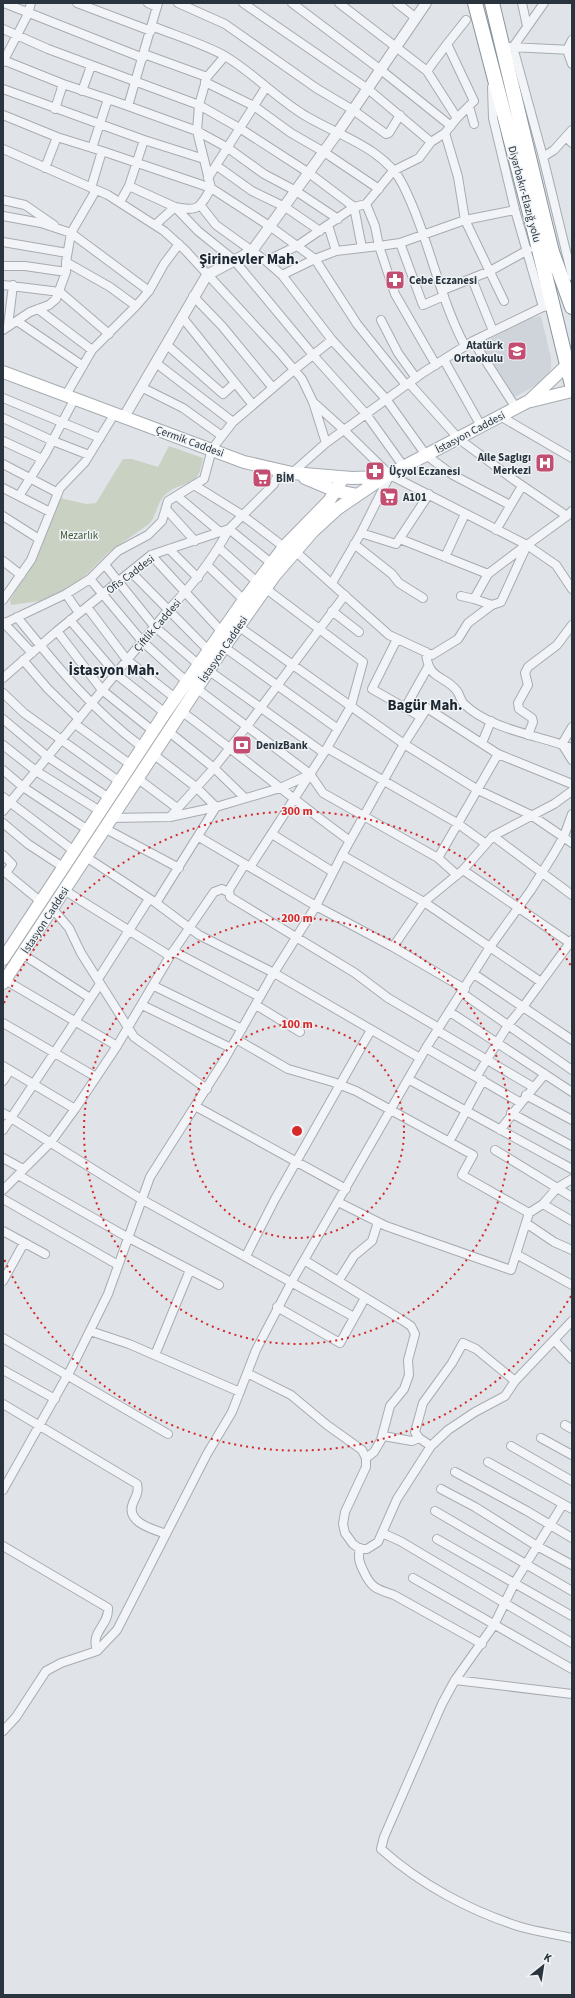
<svg xmlns="http://www.w3.org/2000/svg" width="575" height="1998" font-family="'Source Sans 3',sans-serif">
  <rect width="100%" height="100%" fill="#e0e4e8"/>
  <path fill="#ced4da" d="M541,316l10,42v10l-4,11 -34,19 -32,-54 43,-24z"/>
  <path fill="#c8d1c2" d="M169,446l34,12c-6,35 -17,19 -37,36 -9,7 -9,22 -17,30l-40,28 -28,28 -34,20 -36,5 -1,-5 24,-41 26,-61 26,6 10,-1 27,-44h9l26,8z"/>
  <g fill="none" stroke-linecap="round" stroke-linejoin="round">
    <g stroke="#a6acb2" stroke-width="10">
      <path id="minor" d="M4,3l139,55
        M77,3l74,28
        M148,3l9,4
        M178,3l47,21 91,64 37,22 33,24 3,-1 11,-18
        M243,3l125,86 63,53
        M292,3l89,67 70,56
        M339,3l88,68
        M397,3l19,15
        M522,3l5,23
        M544,3l-31,44 30,110 29,119
        M152,26c22,9 54,19 73,30 27,16 49,40 76,57 32,21 84,34 102,72 26,52 35,110 62,161
        M3,29l45,20 151,56 42,24 68,44 45,34 8,41
        M572,40l-5,10 5,14
        M447,44l19,-24
        M510,47l62,3
        M144,54l63,23 18,-21
        M3,60l60,24
        M3,62l25,-48 3,-11
        M207,77l-8,28 -2,26 31,17 36,26 32,17 42,28
        M205,82l49,24 37,27 33,19 55,37
        M492,87l1,31 22,92 28,97
        M3,89l141,51
        M82,91l9,-25
        M108,99l20,7
        M469,106l5,18
        M55,109l8,-25 45,15 -16,49
        M3,115l54,22 -12,31
        M457,118l-30,-47 20,-27 27,57 -17,17 -12,15 13,44 7,43 39,81
        M57,137l45,14 -11,37
        M566,137l6,6
        M3,149l105,46 56,36 21,19 95,103 22,26 11,23 13,41
        M102,151l109,37 60,39 44,32 -33,16 -16,-14
        M543,157l11,-7 18,-20
        M217,166l35,25 33,16 35,24
        M208,178l58,-91
        M129,186l15,-46 60,19
        M3,200l22,5 29,20
        M120,202l9,-16 46,21 23,24 36,29 79,95 53,59 38,53
        M366,204l9,22 4,20 -43,5 -21,8 42,65 49,61
        M201,206l15,19 50,36 31,-15 57,-39 12,-3 27,-33 26,-13 12,-16 14,-9
        M3,216l38,7 30,10 78,58 15,-27 15,-20
        M155,225l20,-18c23,5 25,1 36,-19l-14,-57 -69,-25 30,-103
        M328,225l8,26
        M3,242l64,11
        M400,243l23,62 21,-9
        M66,262l44,25 26,19 13,-15
        M3,266h22l41,6
        M282,275l50,65 54,59 40,56 27,20 57,30
        M472,279l21,52
        M3,285l57,7 49,42
        M443,290l47,-19 38,-21
        M193,296l29,30 51,62
        M38,309l54,41
        M182,317l71,88
        M381,320l17,33 18,25
        M17,321l66,45
        M8,326l5,-41
        M3,330l27,-18 19,-7 7,-6 10,-27v-10l5,-29 25,-43
        M473,341l43,67
        M166,344l57,50 12,-11
        M444,360l37,66
        M156,363l77,59
        M436,365l-41,-71 -16,-48 21,-3 65,-23 50,-10
        M409,383l50,56 55,41 53,36 5,-5
        M141,387l42,21 39,28
        M66,395l26,-45 44,-44
        M3,398l97,40
        M313,402l31,28 46,45 137,70 40,-29
        M500,416l72,42
        M3,418l50,23 36,14
        M3,441l39,18
        M3,464l55,29
        M292,473l34,-30 98,-71 49,-31 70,-34 10,-2
        M194,485l48,30 42,32
        M3,488l47,24
        M19,496l27,-43 29,-55
        M177,496l43,36
        M166,509l29,32
        M3,516l36,23
        M496,530l26,-44
        M361,533l35,11 33,-50
        M400,539l88,35
        M354,544l38,30 7,9 24,15
        M527,545l29,20 16,24
        M219,548l38,34
        M169,549l29,29
        M295,551l94,84 43,20 26,-16 10,-16 24,-18 9,-3 26,-57
        M151,555l71,77
        M445,557l20,-43
        M3,561l18,14
        M105,565l49,61 45,39
        M207,565l37,35
        M131,572l78,79
        M90,579l52,62 45,41
        M332,583l29,-50 29,-58
        M66,594l13,19
        M461,596l13,3 14,-25 37,-28
        M474,599l18,6
        M3,600l28,-40 29,-72 25,-26 30,-49
        M87,607l40,53 48,38
        M332,611l27,21
        M17,617c38,47 76,94 125,130
        M70,620l46,54 49,39
        M3,622l29,31
        M3,624l63,-30 24,-15 28,-28 30,-16 14,-14 6,-20 36,-22 8,-30 21,-27 61,-52 38,-30
        M238,626l166,118 74,46 53,25 41,28
        M57,631l45,59 51,41
        M397,639l-25,50 49,28
        M224,647l114,82
        M426,652c2,29 18,22 31,39 3,4 3,9 7,13 27,26 74,31 108,44
        M23,660l25,29 31,30
        M208,670l116,83
        M3,678l54,-47 94,-76 78,-26 45,-45 5,-14
        M196,688l114,86 13,19 115,65 19,17
        M3,693l21,20 96,69
        M405,708l23,-41
        M181,711c57,42 111,88 169,130
        M3,719l45,38 61,41
        M75,724l56,41
        M168,731l46,37 31,30
        M528,735l5,-13 -1,-4 -13,-9 -1,-6 10,-18 -3,-12 3,-6 29,-22 15,-20
        M482,743l9,-22
        M562,744l10,-17
        M562,744l10,16
        M3,745l33,26 64,40
        M327,748l130,75 29,21
        M153,754l43,33 20,20 -60,96
        M3,770l20,17 65,43
        M137,778l40,30
        M3,797l71,54
        M3,811l166,-202c24,-24 44,-50 60,-80l42,34
        M170,817l44,-49 33,-42 98,-131
        M111,818l59,-1 46,-10 64,-19 29,-13
        M3,823l25,21 35,23
        M104,828l75,40
        M272,834l61,38
        M493,836l79,59
        M199,837l117,69 77,41 72,42
        M3,855l9,9 -6,9 34,28
        M342,855l82,47 117,80
        M86,857l70,46 43,32 75,38 146,85
        M438,858l60,-104
        M245,864l-16,26 1,7 125,76 33,25 51,30
        M250,867l77,-119 24,-42 12,-44 -98,-74
        M463,870l107,73
        M64,890l106,66
        M52,908l17,20 12,25 53,84 73,52
        M393,947l31,-45 39,-32 30,-34 61,-32 18,-13
        M173,951l87,46
        M22,954l68,44
        M474,974l98,66
        M98,979l51,-80
        M5,980l112,66
        M154,986l88,43
        M462,993l110,77
        M142,1005l89,43
        M256,1005l44,27
        M450,1012l122,80
        M3,1023l93,54
        M438,1031l95,56
        M236,1039l52,30 45,13 23,9 117,64 -11,20 67,38
        M426,1048l95,55 24,-29
        M3,1066l72,43
        M477,1076l31,-51 15,-18 49,-67
        M408,1079l164,90
        M3,1081l7,-11
        M526,1095l46,25
        M195,1106l151,83
        M3,1113l138,86 213,118
        M511,1113l61,33
        M3,1130l97,-146
        M500,1130l21,-27
        M449,1142l34,-62
        M495,1150l77,47
        M3,1158l20,11
        M18,1175l109,62 92,48
        M3,1190l48,-48 24,-33 42,-63 53,-90 44,-64 8,-3 6,3
        M3,1199l115,66
        M338,1202l48,24 125,44 18,-57 14,-9 14,-16 15,-9
        M543,1204l29,17
        M526,1223l28,19 18,8
        M3,1231l42,23
        M516,1254l56,31
        M246,1256l29,-57 96,-169
        M304,1260l98,60 9,6 4,8 -7,26 1,15 -5,14 -14,17 -9,34 -7,12 -8,6
        M339,1280l15,-24 18,-15 6,-19
        M3,1281l21,-38
        M277,1307l63,36 25,-45
        M90,1331l39,13 111,48
        M3,1338l165,96
        M554,1340l18,19
        M155,1355l35,-85
        M3,1370l52,29
        M247,1373l44,22 36,30 35,25 4,8v9l-21,45 -2,12 2,9 8,11 7,5h7l11,-7 19,-43 34,-53 17,-16 27,-18 30,-16 10,-15 57,-60
        M3,1404l134,80c2,8 -1,12 -4,19 -8,19 19,26 33,31
        M565,1425l7,4
        M383,1436l29,5 7,-3
        M541,1438l31,17
        M431,1446l-12,-8 -4,-6 8,-29 29,-40 11,-20 13,6 39,32
        M511,1446l61,35
        M488,1462l84,47
        M455,1472l72,39 45,27
        M441,1489l34,18 62,39 35,19
        M3,1490l68,-121 37,-75 42,-117 73,-115 47,-83 46,-73 26,-51 62,-111 23,-36 71,46 74,30
        M563,1504l-48,78 -21,43 -39,55 -13,24 -58,133 -3,12c39,35 89,62 140,78 17,5 34,7 51,11
        M435,1511l137,80
        M382,1533l18,8 172,102
        M437,1539l135,77
        M3,1546l105,62c1,18 -18,23 -11,43
        M360,1548c-2,10 -1,14 3,22 8,18 13,19 31,25l88,49
        M413,1578l159,91
        M455,1680l117,14
        M3,1731l13,-14 30,-46 15,-8 36,-12 20,-21 90,-176 25,-42 24,-62 36,-69 134,-233 64,-101 41,-57 22,-35 11,-19 8,-22"/>
    </g>
    <g stroke="#a6acb2" stroke-width="12">
      <path id="tertiary" d="M124,417l83,-142 45,-24 86,-119 88,-129"/>
    </g>
    <g stroke="#a6acb2" stroke-width="14">
      <path id="secondary" d="M3,372l241,90 48,11 60,5 32,-1
        M530,400l36,-34 6,-3
        M305,478l31,13 21,4
        M3,959l162,-246 79,-113 40,-53 45,-46 14,-23
        M3,983l221,-336 51,-72 38,-44 24,-22 47,-32 143,-75 45,-11"/>
    </g>
    <g stroke="#89949d" stroke-width="16">
      <path id="trunk" d="M475,3l59,226 38,156
        M492,3l51,213 9,36 20,55"/>
    </g>
    <use href="#minor" stroke="#f2f4f7" stroke-width="8"/>
    <use href="#tertiary" stroke="#f2f4f7" stroke-width="10"/>
    <use href="#secondary" stroke="#fff" stroke-width="12"/>
    <use href="#trunk" stroke="#fff" stroke-width="14"/>
  </g>
  <g fill="none" stroke="#d62828" stroke-width="2" stroke-dasharray="2 4">
    <circle cx="297" cy="1131" r="107"/>
    <circle cx="297" cy="1131" r="213"/>
    <path d="M571 1296A320 320 0 0 1 4 1259M4 1003A320 320 0 0 1 571 966"/>
  </g>
  <defs>
    <g id="pharmacy-square" transform="scale(1)"><rect x="-9" y="-9" width="18" height="18" rx="4" fill="#c44e71" stroke="#eff3f6"/><path d="M-2-6h4v4h4v4h-4v4h-4v-4h-4v-4h4Z" fill="#fff"/></g>
    <g id="school-square" transform="scale(1)"><rect x="-9" y="-9" width="18" height="18" rx="4" fill="#c44e71" stroke="#eff3f6"/><path d="M0-5L7-2L0 1L-7-2ZM-4 1L0 2.5L4 1V4Q0 6-4 4Z" fill="#fff"/></g>
    <g id="hospital-square" transform="scale(1)"><rect x="-9" y="-9" width="18" height="18" rx="4" fill="#c44e71" stroke="#eff3f6"/><path d="M-5-5h3v3.5h4V-5h3V5h-3V1.5h-4V5h-3Z" fill="#fff"/></g>
    <g id="supermarket-square" transform="scale(1)"><rect x="-9" y="-9" width="18" height="18" rx="4" fill="#c44e71" stroke="#eff3f6"/><path d="M-6-5.5h2.5l.6 2H6L4.5 2H-2.5L-4.4-4H-6ZM-1.5 3.2a1.3 1.3 0 1 0 .1 0ZM3 3.2a1.3 1.3 0 1 0 .1 0Z" fill="#fff"/></g>
    <g id="bank-square" transform="scale(1)"><rect x="-9" y="-9" width="18" height="18" rx="4" fill="#c44e71" stroke="#eff3f6"/><path d="M-6-4H6V4H-6ZM0-2.3a2.3 2.3 0 1 0 0 4.6a2.3 2.3 0 1 0 0-4.6Z" fill="#fff"/></g>
  </defs>
  <g fill-rule="evenodd">
    <use href="#pharmacy-square" x="395" y="280"/>
    <use href="#school-square" x="517" y="351"/>
    <use href="#hospital-square" x="545" y="463"/>
    <use href="#pharmacy-square" x="375" y="471"/>
    <use href="#supermarket-square" x="262" y="478"/>
    <use href="#supermarket-square" x="389" y="497"/>
    <use href="#bank-square" x="242" y="745"/>
  </g>
  <g text-anchor="middle" stroke-width="3" stroke-linejoin="round" paint-order="stroke">
    <g font-size="11" fill="#2a343e" stroke="#eff3f6">
      <text transform="translate(525 194) rotate(75)" y="4">Diyarbakır-Elazığ yolu</text>
      <text transform="translate(470 432) rotate(-28)" y="4">İstasyon Caddesi</text>
      <text transform="translate(190 441) rotate(20)" y="4">Çermik Caddesi</text>
      <text transform="translate(130 574) rotate(-37)" y="4">Ofis Caddesi</text>
      <text transform="translate(157 625) rotate(-49)" y="4">Çiftlik Caddesi</text>
      <text transform="translate(223 649) rotate(-56)" y="4">İstasyon Caddesi</text>
      <text transform="translate(45 920) rotate(-57)" y="4">İstasyon Caddesi</text>
    </g>
    <g font-size="11" font-weight="bold" fill="#2a343e" stroke="#eff3f6" text-anchor="start">
      <text x="409" y="284">Cebe Eczanesi</text>
      <text x="503" y="349" text-anchor="end">Atatürk<tspan x="503" dy="13">Ortaokulu</tspan></text>
      <text x="531" y="461" text-anchor="end">Aile Saglıgı<tspan x="531" dy="13">Merkezi</tspan></text>
      <text x="389" y="475">Üçyol Eczanesi</text>
      <text x="276" y="482">BİM</text>
      <text x="403" y="501">A101</text>
      <text x="256" y="749">DenizBank</text>
    </g>
    <g font-size="11" fill="#435938" stroke="#eff3f6">
      <text x="79" y="539">Mezarlık</text>
    </g>
    <g font-size="15" font-weight="bold" fill="#1c252f" stroke="#eff3f6">
      <text x="249" y="264">Şirinevler Mah.</text>
      <text x="114" y="675">İstasyon Mah.</text>
      <text x="425" y="710">Bagür Mah.</text>
    </g>
  </g>
  <circle cx="297" cy="1131" r="6" fill="#d62828" stroke="#eff3f6" stroke-width="2"/>
  <g font-size="12" text-anchor="middle" font-weight="bold" fill="#d62828" stroke="#eff3f6" stroke-width="3" stroke-linejoin="round" paint-order="stroke">
    <text x="297" y="815">300 m</text>
    <text x="297" y="922">200 m</text>
    <text x="297" y="1028">100 m</text>
  </g>
  <rect width="575" height="1998" fill="none" stroke="#2a343e" stroke-width="8"/>
  <g transform="translate(543 1966) rotate(30)" stroke="#eff3f6" stroke-width="3" paint-order="stroke">
  <path d="M0-3L7 15L0 10L-7 15Z" fill="#2a343e"/>
  <text y="-6" font-size="11" font-weight="bold" text-anchor="middle" fill="#2a343e">K</text>
  </g>
</svg>
